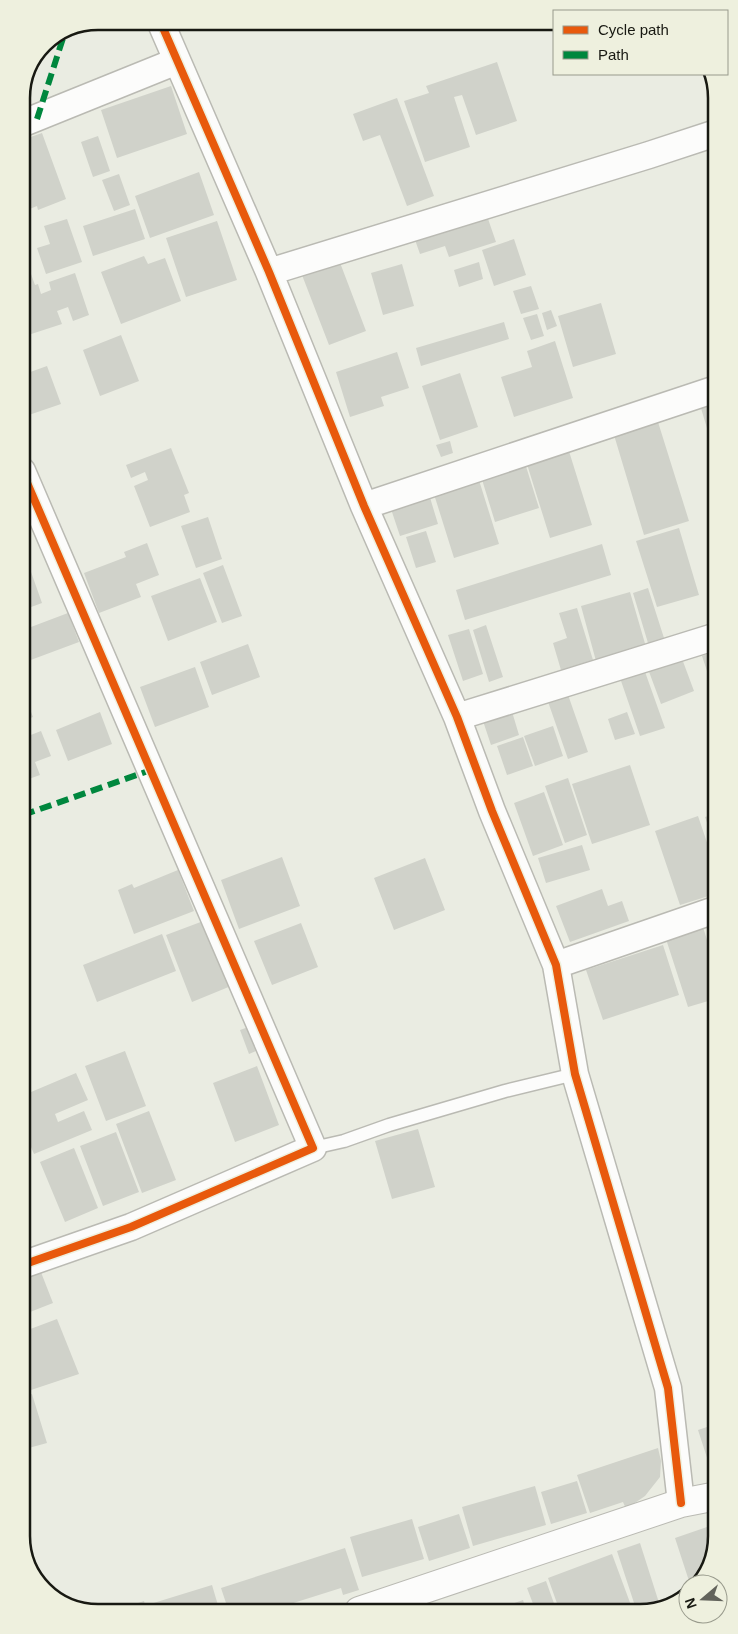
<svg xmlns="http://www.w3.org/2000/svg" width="738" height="1634" font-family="Helvetica,sans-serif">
  <rect width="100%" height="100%" fill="#eaece2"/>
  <path fill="#d0d2ca" d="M497,62l20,59 -41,14 -14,-40 -8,2 16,50 -45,15 -21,-61 25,-8 -3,-7z
    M171,86l16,48 -70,24 -16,-48z
    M397,98l37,98 -27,10 -27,-71 -17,6 -10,-27z
    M42,133l24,66 -28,11 -1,-4 -15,6v-72z
    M98,136l12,35 -17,6 -12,-35z
    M199,172l15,43 -64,23 -15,-42z
    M119,174l11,31 -16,6 -12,-31z
    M135,209l10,30 -52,17 -10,-30z
    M486,213l10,29 -47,15 -4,-11 -25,8 -6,-17z
    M67,219l15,43 -36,12 -9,-26 13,-4 -6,-18z
    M217,221l20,59 -51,17 -20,-59z
    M22,237l9,27 -9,3z
    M514,239l12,36 -32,11 -12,-36z
    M144,256l4,8 17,-6 16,43 -60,23 -20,-52z
    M339,260l27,71 -37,14 -27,-70z
    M479,262l4,17 -24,8 -5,-17z
    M402,264l12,42 -31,9 -12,-42z
    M75,273l14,42 -16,6 -5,-14 -11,4 5,13 -40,13v-60l9,-3 4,11 3,-1 3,10 10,-4 -2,-8z
    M531,286l8,23 -18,5 -8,-23z
    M601,303l15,51 -43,13 -15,-51z
    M551,310l6,16 -10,4 -5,-17z
    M537,314l7,22 -13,4 -8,-22z
    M504,322l5,17 -88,27 -5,-18z
    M121,335l18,46 -39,15 -17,-46z
    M555,341l18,57 -59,19 -13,-40 31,-10 -5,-16z
    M397,352l12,36 -28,9 3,9 -34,11 -14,-45z
    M47,366l14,38 -38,13 -1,-42z
    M460,373l18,54 -38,13 -18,-54z
    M714,401v47h-1l-13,-43z
    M658,422l31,99 -45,14 -30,-100z
    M450,441l3,12 -12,4 -5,-12z
    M171,448l18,45 -5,2 6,17 -40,15 -16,-41 14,-6 -3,-8 -14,6 -5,-13z
    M568,448l24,77 -42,13 -24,-77z
    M524,460l15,48 -44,14 -15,-49z
    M478,477l21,67 -45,14 -21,-67z
    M428,491l10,33 -38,12 -11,-33z
    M208,517l14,42 -26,9 -15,-42z
    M679,528l20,67 -42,12 -21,-66z
    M426,531l10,31 -20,6 -10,-31z
    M147,543l12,32 -23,9 5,13 -42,16 -15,-40 42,-16 -2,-5z
    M602,544l9,31 -146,45 -9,-30z
    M223,565l19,51 -20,7 -19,-50z
    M30,569l12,34 -19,7v-38z
    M200,578l17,44 -49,19 -17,-45z
    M648,588l16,50 -16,5 -15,-50z
    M630,592l16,55 -50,14 -15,-55z
    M577,608l16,52 -32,10 -8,-27 14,-5 -8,-25z
    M68,613l11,29 -51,19 -5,-12v-19z
    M486,625l17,52 -14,5 -16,-52z
    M469,629l14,45 -20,7 -15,-46z
    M248,644l12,33 -48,18 -12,-33z
    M714,652v40l-12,-36z
    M681,656l13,35 -33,13 -13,-35z
    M195,667l14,40 -54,20 -15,-40z
    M644,669l21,59 -25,8 -20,-58z
    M566,689l22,63 -20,7 -22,-63z
    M23,691l10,26 -10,4z
    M510,705l9,30 -28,10 -10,-30z
    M100,712l12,32 -44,17 -12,-31z
    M627,712l8,22 -20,6 -7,-21z
    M553,726l10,30 -28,10 -11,-30z
    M41,731l10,25 -16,6 5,13 -17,6v-43z
    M523,737l10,29 -26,9 -10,-29z
    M630,765l20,60 -58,19 -20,-60z
    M568,778l19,57 -22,8 -20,-57z
    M544,792l19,53 -30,11 -19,-53z
    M715,814v30l-10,-27z
    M698,816l17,50v28l-35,11 -25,-74z
    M582,845l8,25 -44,13 -8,-25z
    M282,857l18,49 -61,23 -18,-49z
    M425,858l20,52 -51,20 -20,-52z
    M178,870l16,41 -60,23 -16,-44 14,-6 2,4z
    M602,889l6,17 14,-5 7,20 -59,21 -14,-36z
    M206,920l25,66 -39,16 -26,-67z
    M301,923l17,44 -46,18 -18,-44z
    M703,927l12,39v33l-27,8 -22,-68z
    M715,928v16l-5,-14z
    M162,934l14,37 -79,31 -14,-37z
    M663,945l16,50 -76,25 -17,-50z
    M254,1025l9,23 -14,6 -9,-24z
    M125,1051l21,55 -40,15 -21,-55z
    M257,1066l22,59 -44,17 -22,-59z
    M76,1073l12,27 -33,14 3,8 26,-11 8,19 -58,24 -3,-7 -7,2v-54z
    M149,1111l27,69 -34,13 -26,-69z
    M418,1129l17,58 -43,12 -17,-58z
    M116,1132l23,60 -36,14 -23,-60z
    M74,1148l24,60 -33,14 -25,-60z
    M37,1262l16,41 -28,11v-47z
    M57,1319l22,55 -54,18v-61z
    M32,1394l15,49 -22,6v-53z
    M716,1424l1,44 -6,2 -13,-40z
    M658,1448l3,13 -1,16 -15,19 -19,13 -3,-7 -33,11 -13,-38z
    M577,1481l10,32 -36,11 -10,-32z
    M535,1486l11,39 -73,21 -11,-39z
    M459,1514l11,34 -41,13 -11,-34z
    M412,1519l12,40 -62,18 -12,-40z
    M707,1527l7,20 -10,32 -7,5h-7l-15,-46z
    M640,1543l21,66h-25l-19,-58z
    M345,1548l14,42 -16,5 -2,-7 -73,23 -39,1 -8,-24z
    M612,1554l20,54 -73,1 -11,-31z
    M546,1581l10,28h-21l-8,-21z
    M212,1585l8,27h-71l-2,-7z
    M523,1600l3,10h-31z
    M144,1601l3,11h-36z"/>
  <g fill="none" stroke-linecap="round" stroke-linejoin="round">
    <g stroke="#babab3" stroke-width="15">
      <path id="service" d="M313,1148l31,-7 45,-16 116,-34 70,-17"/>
    </g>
    <g stroke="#babab3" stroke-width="29">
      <path id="minor" d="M160,21l109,251 95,234 93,211 35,94 64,154 19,109 93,314 13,115
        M21,124l156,-63
        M269,272l380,-117 64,-21
        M22,471l291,677 -182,79 -106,37
        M364,506l349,-116
        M457,717l257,-80
        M556,965l159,-55"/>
    </g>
    <g stroke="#babab3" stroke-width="30">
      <path id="tertiary" d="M359,1611l322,-108 36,-7"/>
    </g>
    <use href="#service" stroke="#fcfcfb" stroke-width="12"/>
    <use href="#minor" stroke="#fcfcfb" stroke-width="26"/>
    <use href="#tertiary" stroke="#fcfcfb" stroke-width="28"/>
    <path stroke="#00873e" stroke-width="6" stroke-dasharray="12 6" stroke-linecap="butt" d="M37,119l27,-84
      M23,815l128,-45"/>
    <g stroke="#eef0de" stroke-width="11">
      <path id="cycleway" d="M160,21l109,251 95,234 93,211 35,94 64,154 19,109 93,314 13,115
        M22,471l291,677 -182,79 -106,37"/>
    </g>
    <use href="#cycleway" stroke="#e8590c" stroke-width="8"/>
  </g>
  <path d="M0 0H738V1634H0ZM98 30H640A68 68 0 0 1 708 98V1536A68 68 0 0 1 640 1604H98A68 68 0 0 1 30 1536V98A68 68 0 0 1 98 30Z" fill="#eef0de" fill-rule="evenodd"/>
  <path fill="none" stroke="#181912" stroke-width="2.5" d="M98 30H640A68 68 0 0 1 708 98V1536A68 68 0 0 1 640 1604H98A68 68 0 0 1 30 1536V98A68 68 0 0 1 98 30Z"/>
  <rect x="553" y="10" width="175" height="65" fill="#eef0de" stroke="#989a8c"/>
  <rect x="563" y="26" width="25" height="8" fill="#e8590c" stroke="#989a8c"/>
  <text x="598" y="35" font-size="15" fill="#181912">Cycle path</text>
  <rect x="563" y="51" width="25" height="8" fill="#00873e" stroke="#989a8c"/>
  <text x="598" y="60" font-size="15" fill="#181912">Path</text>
  <g transform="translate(703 1599) rotate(251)"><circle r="24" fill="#eef0de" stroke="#989a8c"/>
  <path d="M0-4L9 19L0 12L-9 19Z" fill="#62635b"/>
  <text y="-8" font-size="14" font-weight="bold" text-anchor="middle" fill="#181912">N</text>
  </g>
</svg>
